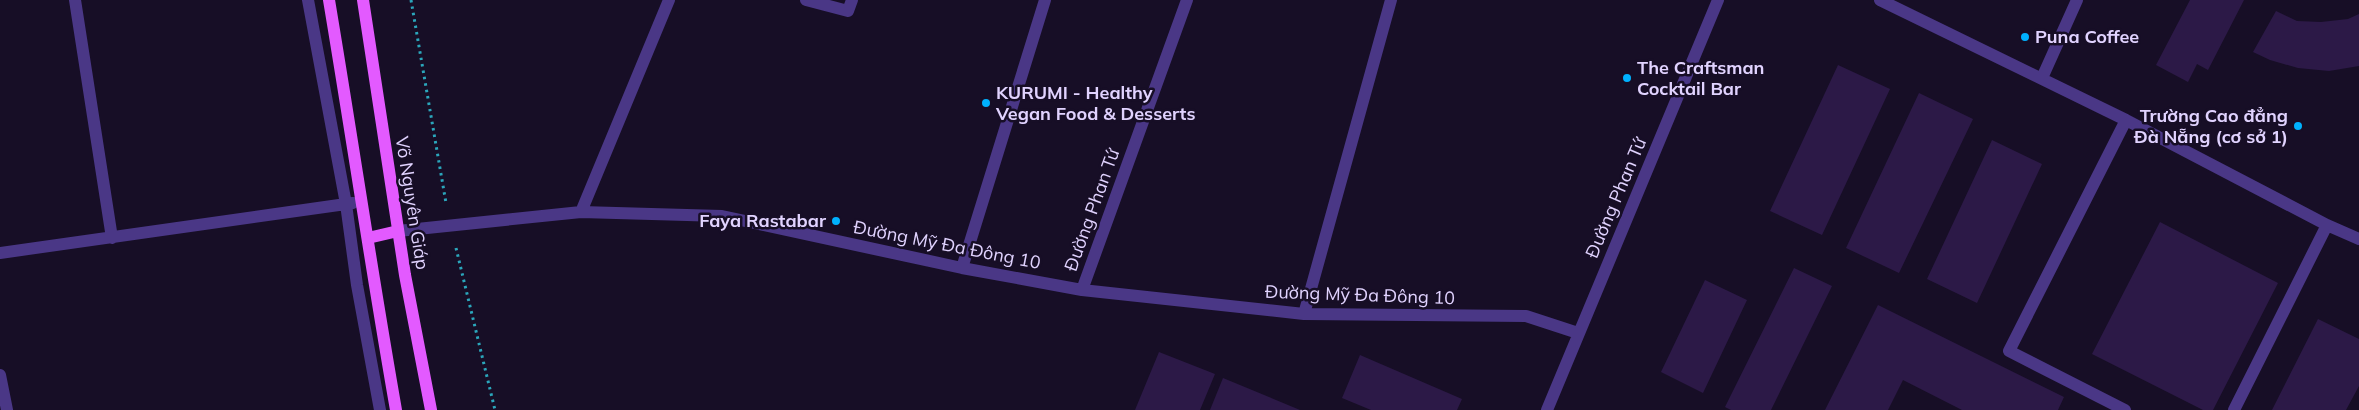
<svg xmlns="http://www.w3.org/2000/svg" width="2359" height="410" font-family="Mulish,sans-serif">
  <rect width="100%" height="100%" fill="#170e26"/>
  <path fill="#2c1947" d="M2190,0h54l-36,70 -11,-6 -9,18 -32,-17z
    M2276,11l21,10 24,1 27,-3 11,-5v52l-30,5 -31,-3 -28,-8 -17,-8z
    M1838,65l52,24 -68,146 -52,-24z
    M1919,93l54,26 -74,154 -53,-25z
    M1992,140l50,24 -65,139 -50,-24z
    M2160,222l118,61 -65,127h-10l-111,-56z
    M1794,268l38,18 -61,124h-40l-6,-3z
    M1705,280l42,20 -44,93 -42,-21z
    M1878,305l186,92 -6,13h-96l-59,-30 -15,30h-63z
    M2318,319l41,20v47l-13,24h-74z
    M1159,352l56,22 -15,36h-65z
    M1360,355l102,44 -5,11h-86l-29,-12z
    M1223,378l77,32h-90z"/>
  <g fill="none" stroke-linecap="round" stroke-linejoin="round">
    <path stroke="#2ba6bb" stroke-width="3" stroke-dasharray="2.5 4" stroke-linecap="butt" d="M411,0l35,203
      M456,248l39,162"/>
    <path stroke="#4a3786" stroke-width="12" d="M75,0l37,238
      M308,0l38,204 11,81 23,125
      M806,0l42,11 4,-11
      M1880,0l246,120 201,105 32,14
      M2042,78l35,-78
      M581,212l88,-212
      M398,231l183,-19 141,4 240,52 120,22 222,24 222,2 52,17
      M0,253l353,-50
      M962,268l83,-268
      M1082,290l105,-290
      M1304,314l87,-314
      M0,375l7,35
      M1547,410l171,-410
      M2125,410l-116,-59 117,-231
      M2234,410l93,-185"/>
    <path stroke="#e35aff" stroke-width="12" d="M329,0c23,137 43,274 67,410
      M363,0l42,275 26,135
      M368,238l30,-7"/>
  </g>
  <g fill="#00b1fe" stroke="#170e26" stroke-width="2">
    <circle cx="2025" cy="37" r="5"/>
    <circle cx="1627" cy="78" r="5"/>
    <circle cx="986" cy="103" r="5"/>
    <circle cx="2298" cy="126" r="5"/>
    <circle cx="836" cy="221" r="5"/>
  </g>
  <g text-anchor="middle" stroke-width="5" stroke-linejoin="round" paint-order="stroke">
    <g font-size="18" font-weight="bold" fill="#e1d3ff" stroke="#170e26" text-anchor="start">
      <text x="2035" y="43">Puna Coffee</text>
      <text x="1637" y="74">The Craftsman<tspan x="1637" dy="21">Cocktail Bar</tspan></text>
      <text x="996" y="99">KURUMI - Healthy<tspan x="996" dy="21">Vegan Food &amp; Desserts</tspan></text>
      <text x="2288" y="122" text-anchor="end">Trường Cao đẳng<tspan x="2288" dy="21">Đà Nẵng (cơ sở 1)</tspan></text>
      <text x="826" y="227" text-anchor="end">Faya Rastabar</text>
    </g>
    <g font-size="18" fill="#e1d3ff" stroke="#170e26">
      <text transform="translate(1616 198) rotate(-67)" y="6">Đường Phan Tứ</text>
      <text transform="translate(412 203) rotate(81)" y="6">Võ Nguyên Giáp</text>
      <text transform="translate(1092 210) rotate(-70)" y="6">Đường Phan Tứ</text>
      <text transform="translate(947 245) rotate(11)" y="6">Đường Mỹ Đa Đông 10</text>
      <text transform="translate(1360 295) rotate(2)" y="6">Đường Mỹ Đa Đông 10</text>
    </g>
  </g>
</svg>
